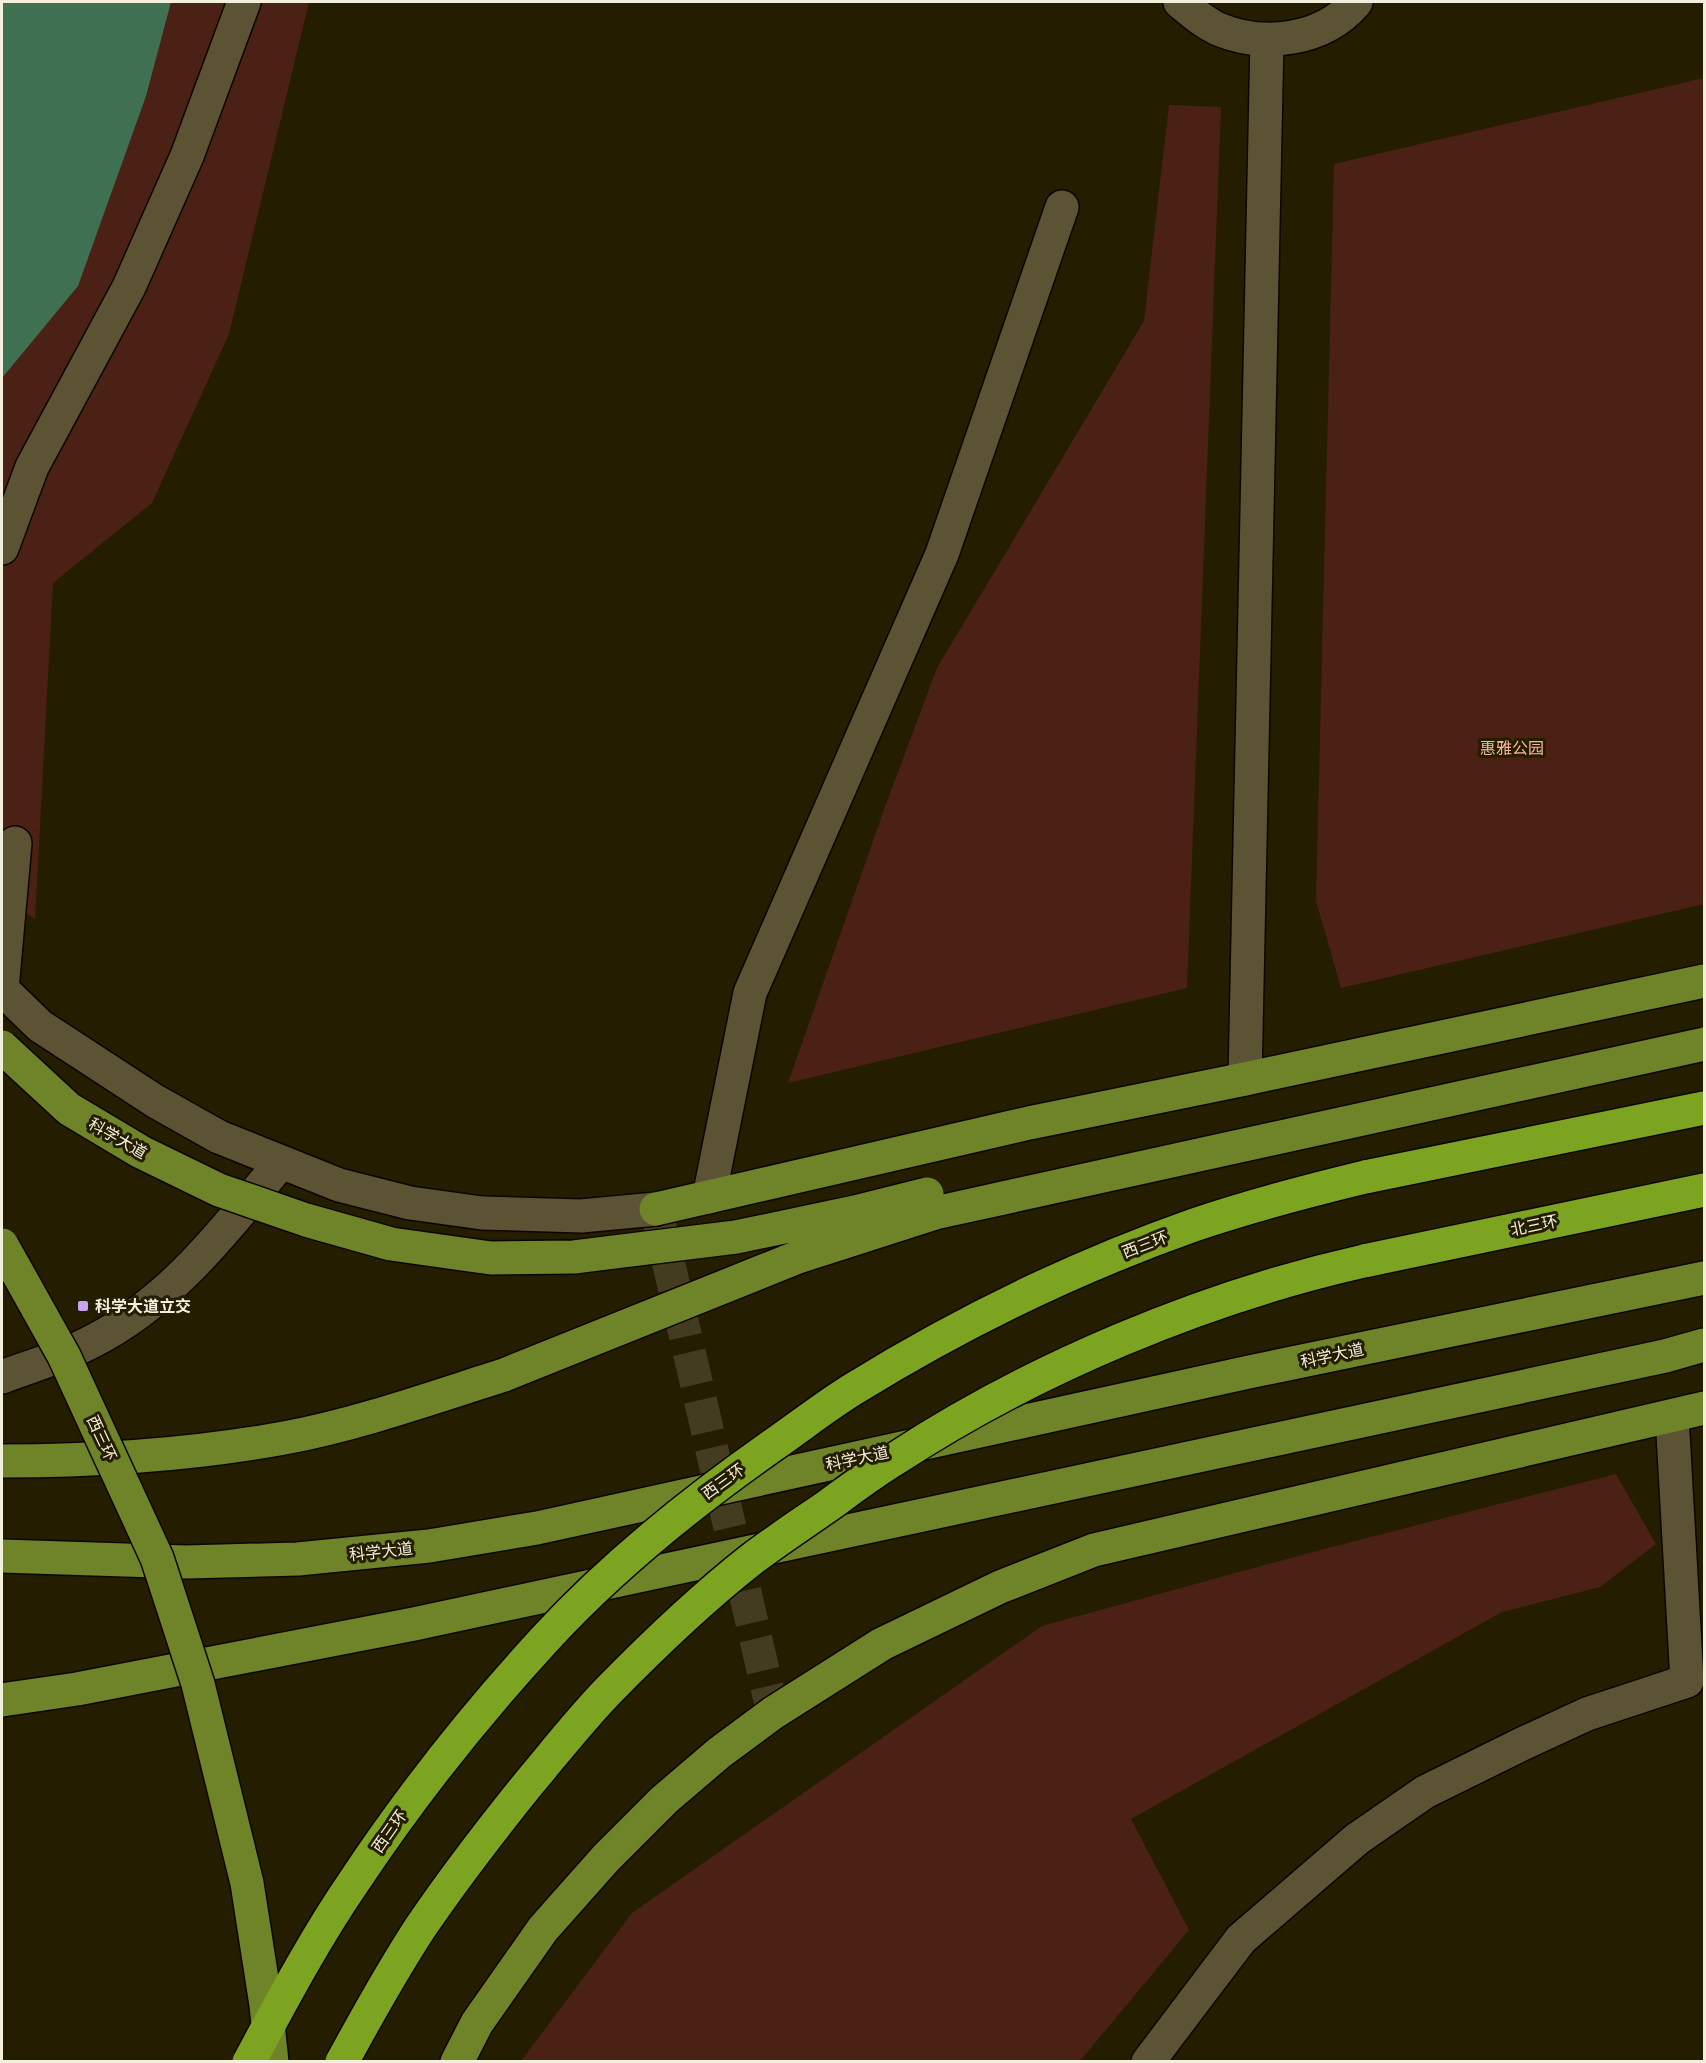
<svg xmlns="http://www.w3.org/2000/svg" width="1706" height="2063" font-family="'Open Sans','Noto Sans SC',sans-serif">
  <rect width="100%" height="100%" fill="#241d00"/>
  <path fill="#4c2115" d="M2,2h307l-80,332 -77,169 -99,80 -18,337 -33,-29z
    M1704,78v826l-363,84 -25,-87 18,-737z
    M1169,105l52,2 -34,881 -399,95 97,-276 52,-139 207,-347z
    M1616,1474l40,70 -56,43 -98,25 -371,207 58,111 -109,131h-559l111,-148 410,-287 278,-76z"/>
  <path fill="#407052" d="M2,2h169l-25,94 -68,190 -76,92z"/>
  <g fill="none" stroke-linecap="round" stroke-linejoin="round">
    <path stroke="#433c21" stroke-width="33" stroke-dasharray="33 16" stroke-linecap="butt" d="M656,1209l117,504"/>
    <g stroke="#0d0600" stroke-width="36">
      <path id="minor" d="M1180,2c12,10 23,20 38,27 45,19 105,12 138,-27
        M2,548l30,-81 97,-180 58,-131 57,-154
        M2,851l13,-8 -13,146
        M2,989l38,37 115,75 64,36 120,48 71,18 72,10 99,3 75,-7
        M1245,1079l22,-1040
        M709,1197l41,-204 192,-439 120,-347
        M2,1377c29,-11 61,-20 89,-35 80,-40 134,-112 190,-180
        M1148,2062l93,-123 116,-100 68,-47 97,-48 65,-30 100,-33 -15,-265"/>
    </g>
    <g stroke="#0d0600" stroke-width="36">
      <path id="major" d="M656,1209l373,-86 216,-44 459,-98
        M2,1461c94,0 189,-6 282,-23 75,-14 147,-40 220,-63
        M2,1556l184,6 112,-3 131,-13 108,-18 712,-156 455,-94
        M2,1700l75,-11 337,-65 1251,-268 39,-11
        M457,2062l20,-39 66,-94 63,-71 58,-58 55,-47 54,-40 109,-69 118,-57 94,-37 610,-142"/>
    </g>
    <g stroke="#0d0600" stroke-width="36">
      <path id="highway" d="M1365,1177l339,-69
        M1364,1261l340,-71"/>
    </g>
    <use href="#minor" stroke="#5b5334" stroke-width="33"/>
    <use href="#major" stroke="#6f8429" stroke-width="33"/>
    <use href="#highway" stroke="#7da421" stroke-width="33"/>
    <g stroke="#0d0600" stroke-width="36" stroke-linecap="butt">
      <path id="major-bridge" d="M2,1047l67,62 72,43 78,38 87,30 85,24 100,14 83,-1 162,-20 119,-25 72,-18
        M2,1245l62,111 93,202 41,126 49,199 19,122 6,57
        M504,1375l294,-118 137,-44 769,-169"/>
    </g>
    <g stroke="#0d0600" stroke-width="36" stroke-linecap="butt">
      <path id="highway-bridge" d="M249,2062c33,-61 65,-122 104,-179 57,-86 122,-168 192,-244 68,-74 148,-138 231,-196 26,-18 51,-38 79,-55 107,-66 220,-121 339,-163 56,-19 113,-34 171,-48
        M342,2062c25,-46 50,-91 78,-134 34,-50 71,-98 109,-145 26,-31 51,-63 79,-92 45,-46 93,-92 144,-132 25,-19 51,-36 77,-54 22,-16 43,-32 66,-46 137,-90 309,-162 469,-198"/>
    </g>
    <use href="#major-bridge" stroke="#6f8429" stroke-width="33"/>
    <use href="#highway-bridge" stroke="#7da421" stroke-width="33"/>
  </g>
  <rect fill="#c8a5ee" stroke="#241d00" stroke-width="2" x="77" y="1300" width="12" height="12" rx="3"/>
  <g text-anchor="middle" stroke-width="6" stroke-linejoin="round" paint-order="stroke">
    <g font-size="16" fill="#f9b6a4" stroke="#241d00">
      <text x="1512" y="754">惠雅公园</text>
    </g>
    <g font-size="16" fill="#f3efdd" stroke="#241d00">
      <text transform="translate(118 1138) rotate(30)" y="6">科学大道</text>
      <text transform="translate(1534 1225) rotate(-12)" y="6">北三环</text>
      <text transform="translate(1145 1244) rotate(-21)" y="6">西三环</text>
      <text transform="translate(1332 1355) rotate(-12)" y="6">科学大道</text>
      <text transform="translate(102 1438) rotate(65)" y="6">西三环</text>
      <text transform="translate(857 1458) rotate(-12)" y="6">科学大道</text>
      <text transform="translate(723 1481) rotate(-36)" y="6">西三环</text>
      <text transform="translate(381 1551) rotate(-6)" y="6">科学大道</text>
      <text transform="translate(389 1831) rotate(-55)" y="6">西三环</text>
    </g>
    <g font-size="16" font-weight="bold" fill="#f3efdd" stroke="#241d00" text-anchor="start">
      <text x="95" y="1312">科学大道立交</text>
    </g>
  </g>
  <rect width="1706" height="2063" fill="none" stroke="#f3efdd" stroke-width="6"/>
</svg>
